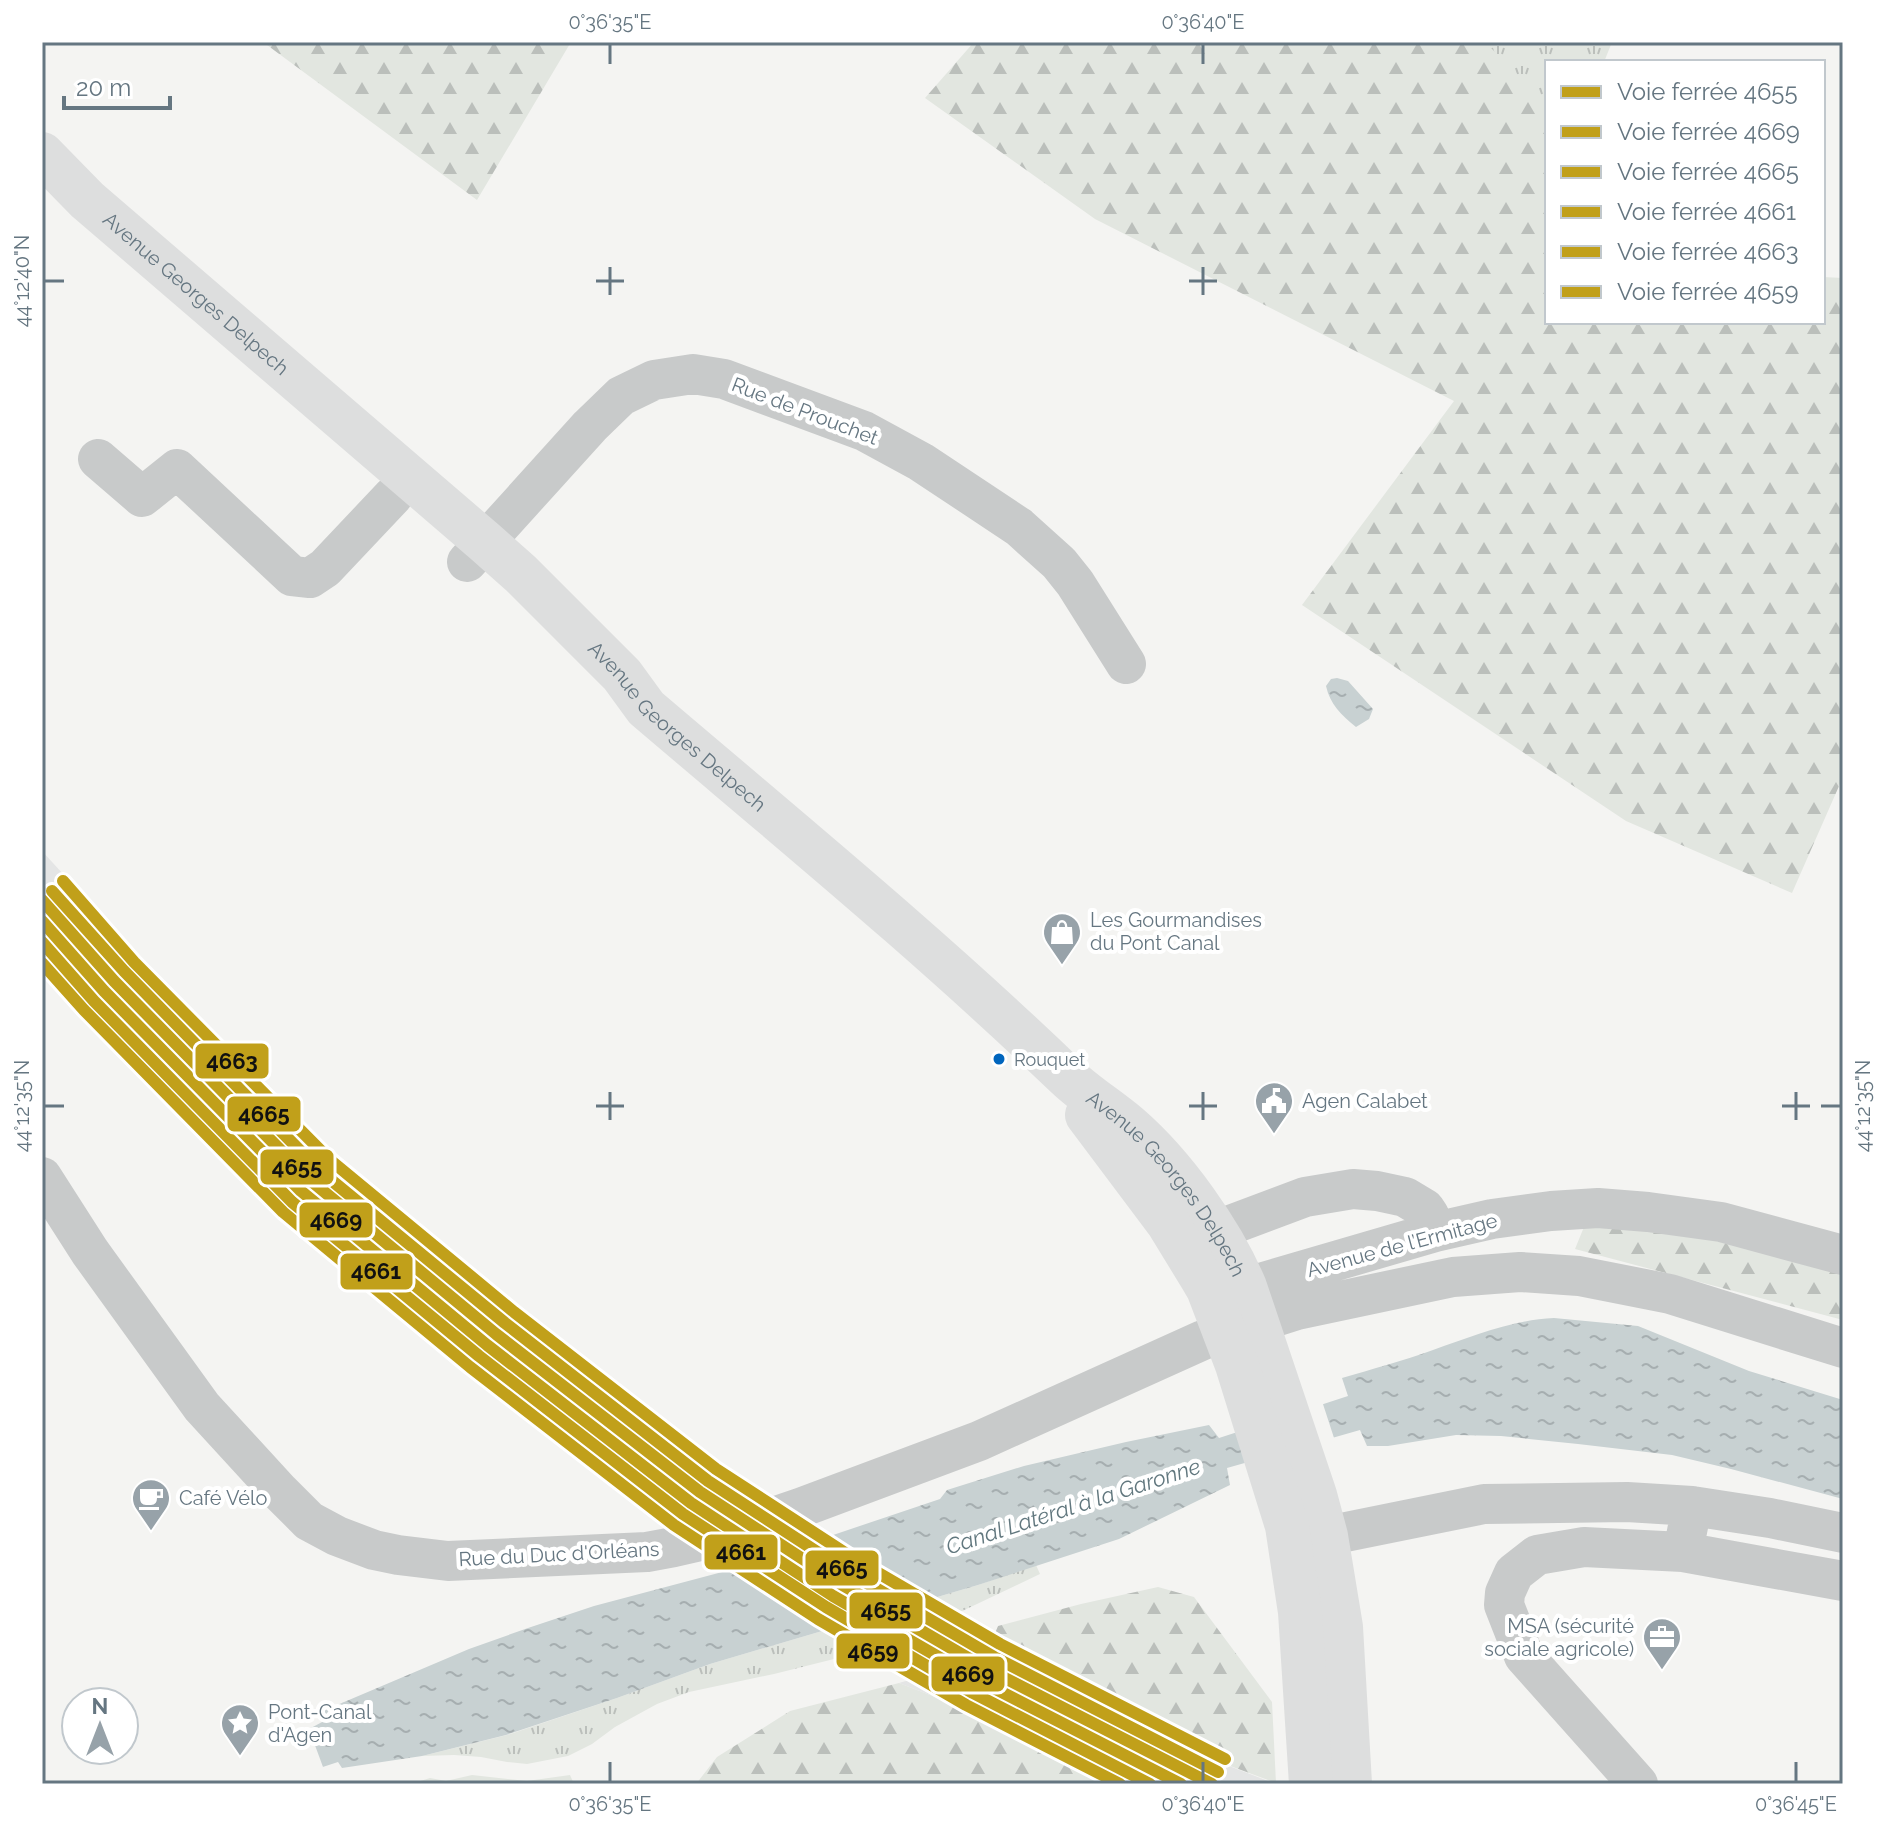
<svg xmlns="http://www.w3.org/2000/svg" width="1885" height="1826" font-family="Raleway,sans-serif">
  <defs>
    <pattern id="grass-tufts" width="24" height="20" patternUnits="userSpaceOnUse" patternTransform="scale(2)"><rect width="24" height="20" fill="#e2e6e0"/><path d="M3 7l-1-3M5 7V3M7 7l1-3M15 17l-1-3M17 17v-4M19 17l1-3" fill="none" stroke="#bbbfbb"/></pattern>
    <pattern id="forest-firs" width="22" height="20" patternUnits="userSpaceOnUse" patternTransform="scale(2)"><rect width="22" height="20" fill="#e2e6e0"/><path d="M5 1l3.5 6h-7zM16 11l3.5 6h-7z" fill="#bbbfbb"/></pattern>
    <pattern id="water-ripples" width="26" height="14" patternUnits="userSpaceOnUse" patternTransform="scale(2)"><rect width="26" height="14" fill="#c8d1d2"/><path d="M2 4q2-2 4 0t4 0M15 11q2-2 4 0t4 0" fill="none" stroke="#a6aeb0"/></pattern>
  </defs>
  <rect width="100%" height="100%" fill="#f4f4f2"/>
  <path fill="#e4e5e5" d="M42,851l118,129 212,215 378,293 -93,24 -225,-178 -186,-159 -176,-188 -28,-33z
    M1003,1652l187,99 86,33h-173l-106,-63 -98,-38z"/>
  <path fill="url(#grass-tufts)" d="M1476,42h136l-8,20h-57v56z
    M1036,1565l4,9 -103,49 -83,31 -80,20 -85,18 -32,12 -42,23 -23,17 -24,12 -41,8 -20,-2 -26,-5 -27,-2 -32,1 85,-21 110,-37 93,-34 268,-79z
    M472,1775l55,6 43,-6 4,9h-163l19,-6 16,3z"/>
  <path fill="url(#forest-firs)" d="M271,42h300l-94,158 -210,-155z
    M974,42h511l47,47 15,21v212h276v-45l20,1v499l-51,116 -166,-72 -324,-216 152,-204 -359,-182 -170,-121z
    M1586,1222l130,13 127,36v49l-268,-71z
    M1158,1587l36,10 78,105 4,81 -86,-32 -187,-99 -12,-9 7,-17 83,-22z
    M899,1683l98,38 106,63h-407l21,-27 73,-46z"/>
  <path fill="url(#water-ripples)" d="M1337,678l11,3 25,28 -4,10 -13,8c-15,-12 -26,-23 -30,-41l5,-7z
    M1554,1318l84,8 111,45 94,29v99l-112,-30 -59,-14 -94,-11 -77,-8 -45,-1 -68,11h-21l-7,-16 -133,38 3,17 -111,54 -141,46 -268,79 -93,34 -111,37 -84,21 -80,12 -4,-6 -67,22h-134l172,-55 15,-8 -1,-10 146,-62 59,-21 66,-22 132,-35 214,-72 7,-9 77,-24 102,-24 83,-17 10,13 129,-42 -6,-18c30,-9 61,-17 91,-28 40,-14 79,-30 121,-32z"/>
  <path fill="#f4f4f2" d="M1322,1401l13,40 -82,24 -13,-38z
    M305,1725l4,4 14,38 -2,5 -37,12h-151l3,-4z"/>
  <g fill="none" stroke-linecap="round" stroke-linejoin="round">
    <path stroke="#c8caca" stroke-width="40" d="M98,459l44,38 35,-28 115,107 18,2 15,-10 68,-72
      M467,562l123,-136 31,-30 33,-16 39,-6 31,5 140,52 57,31 98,65 40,36 16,20 51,81
      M42,1177l48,75 112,155 78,85 29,29 28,15 37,14 24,5 50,6 199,-9 27,-5 35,-8 91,-31 179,-67 224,-101 94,-30 156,-33 67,-5 59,4 91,18 173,54
      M1193,1239l112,-42 48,-8 24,2 28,6 20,12 4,6 6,17
      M1226,1293l209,-61 57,-13 59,-8 47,-3 50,4 73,10 122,33
      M1304,1513l9,16 13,7 158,-32 143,-2 65,4 78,12 73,15
      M1683,1552l160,29
      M1638,1784l-114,-128 -20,-51 1,-12 9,-20 23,-18 47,-8 99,5 9,-46"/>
    <g stroke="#dddede" stroke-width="44">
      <path id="s1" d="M42,154l45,46 398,342 36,32 101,101 24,33c142,121 286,239 421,369 19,18 42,32 62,49 45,39 93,106 116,161l70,208 11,41 15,91 9,157"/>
      <path d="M1087,1115l81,108 33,54 7,12 29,76 50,161 13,86 11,172"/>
    </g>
    <g stroke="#fff" stroke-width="18">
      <path id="rail-1" d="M42,900l72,81 196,199 186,154 204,158 141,92 146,85 225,115"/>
    </g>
    <g stroke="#fff" stroke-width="18">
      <path id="rail-2" d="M42,921l62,70 197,200 186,154 204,158 142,93 147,85 201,103"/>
    </g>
    <g stroke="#fff" stroke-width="18">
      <path id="rail-3" d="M52,891l72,80 195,199 186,153 203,158 140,91 146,85 224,115"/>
    </g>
    <g stroke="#fff" stroke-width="18">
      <path id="rail-4" d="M42,942l52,59 198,201 187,154 204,158 143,93 147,86 177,91"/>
    </g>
    <g stroke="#fff" stroke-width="18">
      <path id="rail-5" d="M63,881l71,81 195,197 185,153 202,157 140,91 144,84 225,115"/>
    </g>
    <g stroke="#fff" stroke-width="18">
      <path id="rail-6" d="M42,963l42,47 199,202 187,155 204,158 144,94 148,86 154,79"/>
    </g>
    <use href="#rail-1" stroke="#c1a01a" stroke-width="12"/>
    <use href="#rail-2" stroke="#c1a01a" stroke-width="12"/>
    <use href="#rail-3" stroke="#c1a01a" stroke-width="12"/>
    <use href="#rail-4" stroke="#c1a01a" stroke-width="12"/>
    <use href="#rail-5" stroke="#c1a01a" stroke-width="12"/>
    <use href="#rail-6" stroke="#c1a01a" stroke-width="12"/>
  </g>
  <path fill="none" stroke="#657681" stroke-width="3" d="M610,44v20M1203,44v20M610,267v28M1203,267v28M44,281h20M596,281h28M1189,281h28M610,1092v28M1203,1092v28M1796,1092v28M44,1106h20M596,1106h28M1189,1106h28M1782,1106h28M1821,1106h20M610,1762v20M1203,1762v20M1796,1762v20"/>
  <defs>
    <g id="shop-pin" transform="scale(2)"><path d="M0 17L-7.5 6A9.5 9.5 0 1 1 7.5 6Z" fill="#97a2a9" stroke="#fff"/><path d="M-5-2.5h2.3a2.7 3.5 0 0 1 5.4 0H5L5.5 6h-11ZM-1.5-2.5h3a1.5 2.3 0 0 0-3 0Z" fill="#fff"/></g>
    <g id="civic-pin" transform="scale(2)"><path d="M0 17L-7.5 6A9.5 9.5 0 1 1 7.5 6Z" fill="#97a2a9" stroke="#fff"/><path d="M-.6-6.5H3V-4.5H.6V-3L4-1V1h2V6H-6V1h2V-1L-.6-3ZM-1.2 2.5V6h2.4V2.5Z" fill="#fff"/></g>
    <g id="cafe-pin" transform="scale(2)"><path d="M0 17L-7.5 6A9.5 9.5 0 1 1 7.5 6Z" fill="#97a2a9" stroke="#fff"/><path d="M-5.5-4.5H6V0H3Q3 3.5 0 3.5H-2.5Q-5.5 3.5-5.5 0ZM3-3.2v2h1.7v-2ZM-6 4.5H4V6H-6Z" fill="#fff"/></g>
    <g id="office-pin" transform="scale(2)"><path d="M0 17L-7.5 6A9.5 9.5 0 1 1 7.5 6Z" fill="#97a2a9" stroke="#fff"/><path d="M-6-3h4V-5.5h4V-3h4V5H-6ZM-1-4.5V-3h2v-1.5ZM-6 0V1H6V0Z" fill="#fff"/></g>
    <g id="sight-pin" transform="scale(2)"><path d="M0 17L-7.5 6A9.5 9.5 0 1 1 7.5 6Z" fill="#97a2a9" stroke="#fff"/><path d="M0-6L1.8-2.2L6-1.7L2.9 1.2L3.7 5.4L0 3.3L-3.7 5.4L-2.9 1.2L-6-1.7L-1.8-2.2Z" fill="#fff"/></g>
  </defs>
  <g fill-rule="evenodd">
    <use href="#shop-pin" x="1062" y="932"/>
    <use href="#civic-pin" x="1274" y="1101"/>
    <use href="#cafe-pin" x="151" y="1498"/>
    <use href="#office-pin" x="1662" y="1637"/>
    <use href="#sight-pin" x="240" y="1723"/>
  </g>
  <circle fill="#0065bd" stroke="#fff" stroke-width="3" cx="999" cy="1059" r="7"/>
  <g text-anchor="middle" stroke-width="8" stroke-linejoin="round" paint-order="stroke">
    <g font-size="18" fill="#657681" stroke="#fff" text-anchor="start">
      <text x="1014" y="1066">Rouquet</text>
    </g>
    <g font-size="20" fill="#657681" stroke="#fff">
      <text dy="7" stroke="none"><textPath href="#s1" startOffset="208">Avenue Georges Delpech</textPath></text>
      <text transform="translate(805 411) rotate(21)" y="7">Rue de Prouchet</text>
      <text dy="7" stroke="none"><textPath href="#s1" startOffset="856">Avenue Georges Delpech</textPath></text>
      <text dy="7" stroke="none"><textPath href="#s1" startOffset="1528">Avenue Georges Delpech</textPath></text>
      <text transform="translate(1402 1245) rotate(-15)" y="7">Avenue de l’Ermitage</text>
      <text transform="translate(559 1554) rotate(-3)" y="7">Rue du Duc d'Orléans</text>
    </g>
    <g font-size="20" fill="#657681" stroke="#fff" text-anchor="start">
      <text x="1090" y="927">Les Gourmandises<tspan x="1090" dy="23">du Pont Canal</tspan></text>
      <text x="1302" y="1108">Agen Calabet</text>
      <text x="179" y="1505">Café Vélo</text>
      <text x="1634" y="1633" text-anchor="end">MSA (sécurité<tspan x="1634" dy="23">sociale agricole)</tspan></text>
      <text x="268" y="1719">Pont-Canal<tspan x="268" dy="23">d'Agen</tspan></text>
    </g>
    <g font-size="22" font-style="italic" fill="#61777e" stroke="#fff">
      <text transform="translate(1073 1506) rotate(-18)" y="8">Canal Latéral à la Garonne</text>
    </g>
  </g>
  <g stroke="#fff" stroke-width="3">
    <rect x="194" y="1042" width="76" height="38" rx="8" fill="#c1a01a"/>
    <rect x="226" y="1095" width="76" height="38" rx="8" fill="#c1a01a"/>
    <rect x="259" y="1148" width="76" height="38" rx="8" fill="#c1a01a"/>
    <rect x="298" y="1201" width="76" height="38" rx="8" fill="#c1a01a"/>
    <rect x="339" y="1252" width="75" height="39" rx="8" fill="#c1a01a"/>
    <rect x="703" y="1533" width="76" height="38" rx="8" fill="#c1a01a"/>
    <rect x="804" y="1549" width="76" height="38" rx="8" fill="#c1a01a"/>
    <rect x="848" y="1591" width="76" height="39" rx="8" fill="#c1a01a"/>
    <rect x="835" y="1632" width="76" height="38" rx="8" fill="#c1a01a"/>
    <rect x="930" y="1655" width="76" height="38" rx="8" fill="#c1a01a"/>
  </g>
  <g font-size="22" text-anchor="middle" font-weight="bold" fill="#111">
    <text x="232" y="1069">4663</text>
    <text x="264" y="1122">4665</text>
    <text x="297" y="1175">4655</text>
    <text x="336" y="1228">4669</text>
    <text x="376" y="1279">4661</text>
    <text x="741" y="1560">4661</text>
    <text x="842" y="1576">4665</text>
    <text x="886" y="1618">4655</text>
    <text x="873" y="1659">4659</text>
    <text x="968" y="1682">4669</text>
  </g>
  <rect width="1885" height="1826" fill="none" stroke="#ffffff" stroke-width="88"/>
  <rect x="1545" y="60" width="280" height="264" fill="#ffffff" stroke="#c1c8cd" stroke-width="2"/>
  <rect x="1561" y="86" width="40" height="12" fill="#c1a01a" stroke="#c1c8cd" stroke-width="2"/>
  <text x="1617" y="100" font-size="24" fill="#657681">Voie ferrée 4655</text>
  <rect x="1561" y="126" width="40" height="12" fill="#c1a01a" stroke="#c1c8cd" stroke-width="2"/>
  <text x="1617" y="140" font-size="24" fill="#657681">Voie ferrée 4669</text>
  <rect x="1561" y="166" width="40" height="12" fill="#c1a01a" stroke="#c1c8cd" stroke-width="2"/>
  <text x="1617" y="180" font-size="24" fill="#657681">Voie ferrée 4665</text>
  <rect x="1561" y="206" width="40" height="12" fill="#c1a01a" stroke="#c1c8cd" stroke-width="2"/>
  <text x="1617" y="220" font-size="24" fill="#657681">Voie ferrée 4661</text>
  <rect x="1561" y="246" width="40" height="12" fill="#c1a01a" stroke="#c1c8cd" stroke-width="2"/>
  <text x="1617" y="260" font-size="24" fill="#657681">Voie ferrée 4663</text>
  <rect x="1561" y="286" width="40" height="12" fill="#c1a01a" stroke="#c1c8cd" stroke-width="2"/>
  <text x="1617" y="300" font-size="24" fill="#657681">Voie ferrée 4659</text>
  <g transform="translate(100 1726)"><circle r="38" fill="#ffffff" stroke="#c1c8cd" stroke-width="2"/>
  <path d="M0-6L14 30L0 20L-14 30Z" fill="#97a2a9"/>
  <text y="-12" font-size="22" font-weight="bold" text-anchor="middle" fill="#657681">N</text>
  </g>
  <path d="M64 96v12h106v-12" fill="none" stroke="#657681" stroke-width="4"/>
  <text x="76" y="96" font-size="24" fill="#657681" stroke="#ffffff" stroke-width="6" paint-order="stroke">20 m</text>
  <rect x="44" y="44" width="1797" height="1738" fill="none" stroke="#657681" stroke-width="3"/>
  <g font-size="20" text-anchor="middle" fill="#657681">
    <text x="610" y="29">0°36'35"E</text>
    <text x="1203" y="29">0°36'40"E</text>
    <text transform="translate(22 281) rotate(-90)" y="7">44°12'40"N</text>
    <text transform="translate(22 1106) rotate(-90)" y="7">44°12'35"N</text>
    <text transform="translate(1863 1106) rotate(-90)" y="7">44°12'35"N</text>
    <text x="610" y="1811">0°36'35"E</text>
    <text x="1203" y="1811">0°36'40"E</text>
    <text x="1796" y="1811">0°36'45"E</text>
  </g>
</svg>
